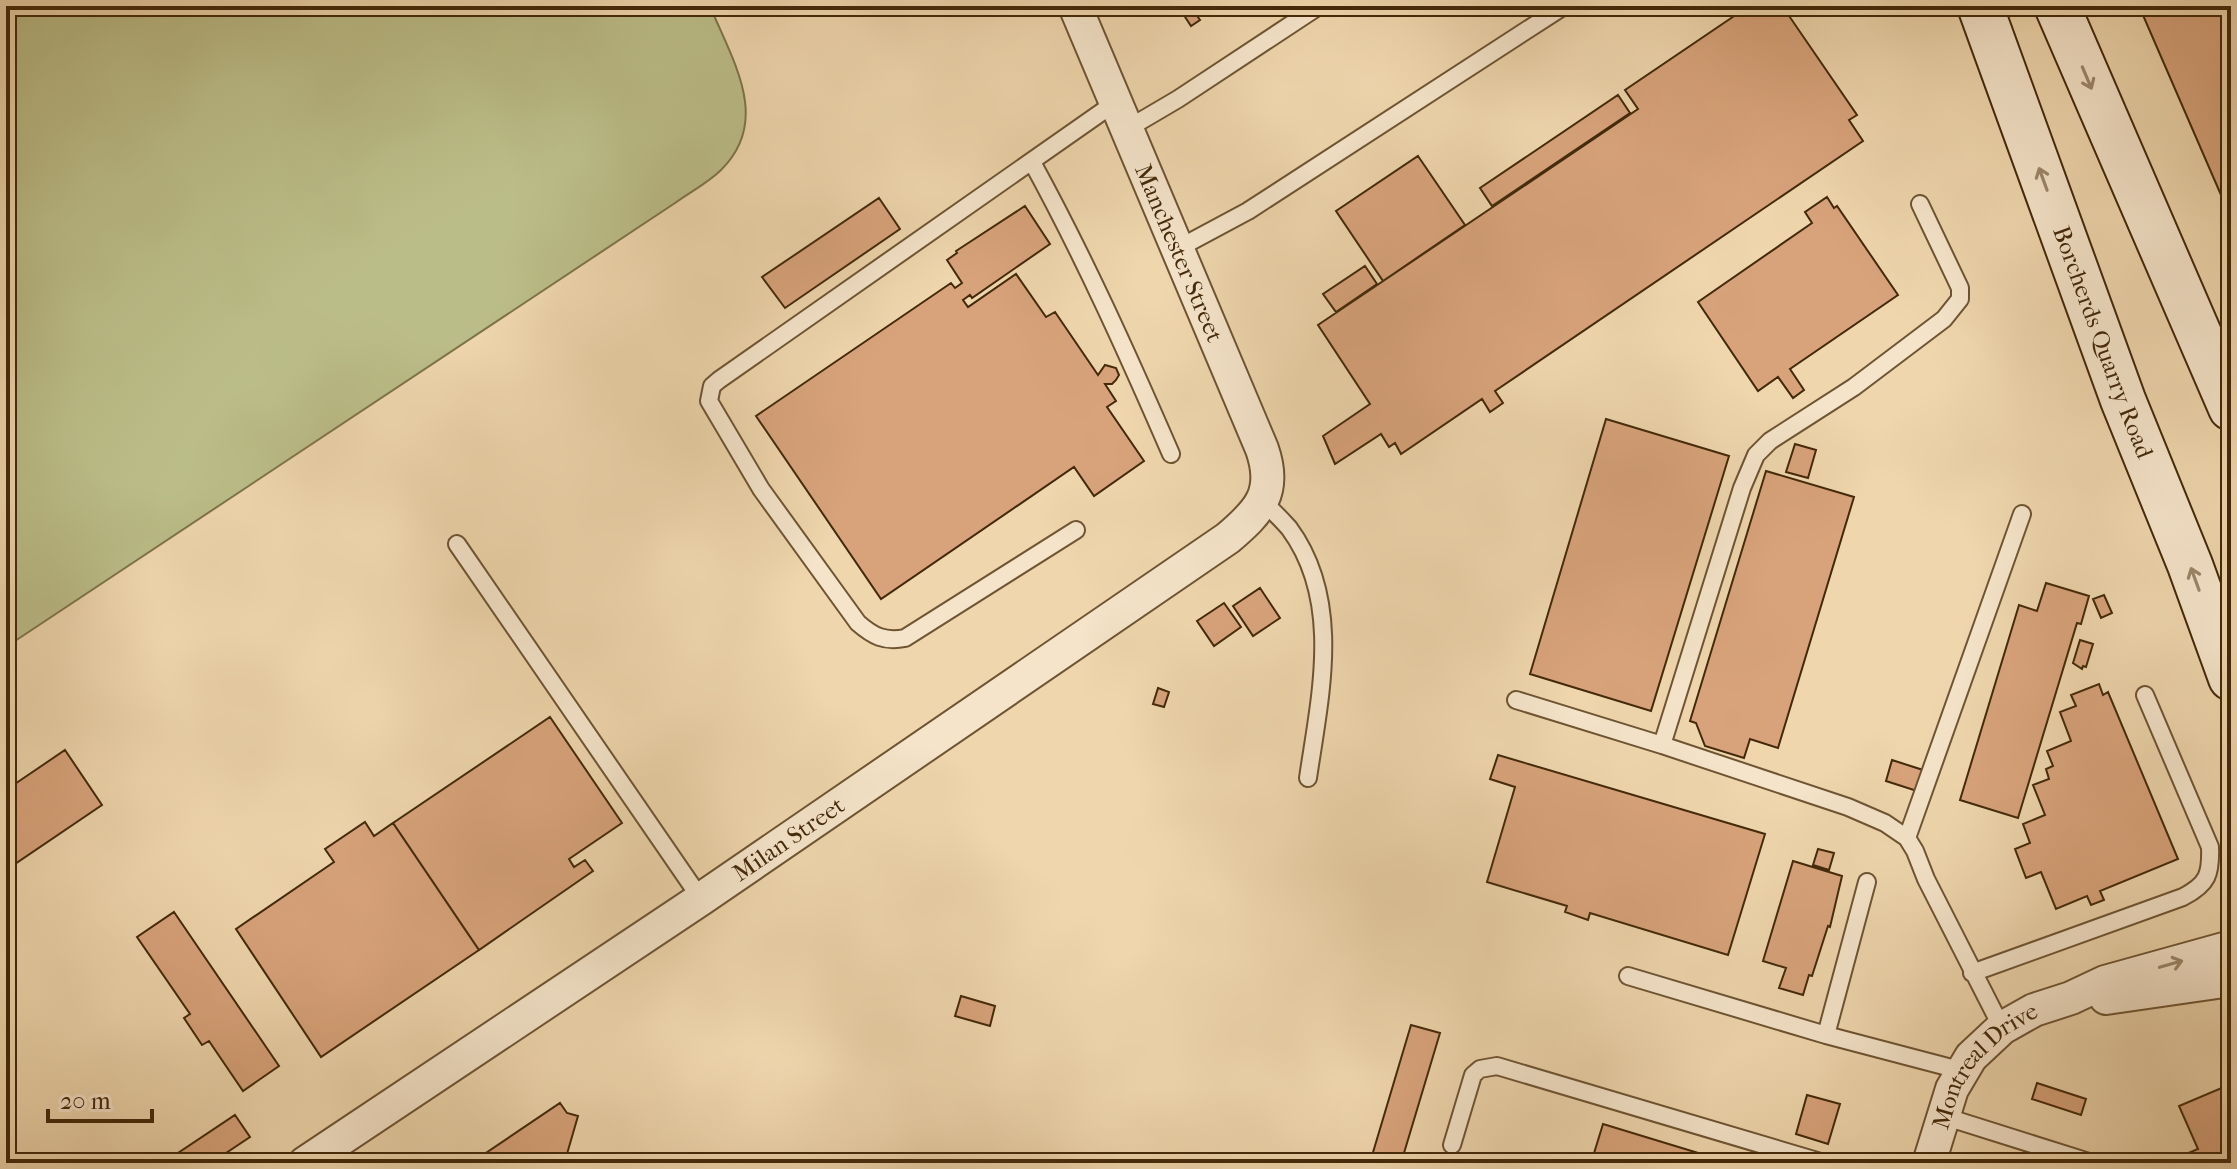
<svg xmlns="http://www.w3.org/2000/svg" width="2237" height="1169" font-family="'IM FELL French Canon',serif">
  <rect width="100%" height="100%" fill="#efd6ad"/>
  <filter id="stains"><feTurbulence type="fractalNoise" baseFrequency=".0025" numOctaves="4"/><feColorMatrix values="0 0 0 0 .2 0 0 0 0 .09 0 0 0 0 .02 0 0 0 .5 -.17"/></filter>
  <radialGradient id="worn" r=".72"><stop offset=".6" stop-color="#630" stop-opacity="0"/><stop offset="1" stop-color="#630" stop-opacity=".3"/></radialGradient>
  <path fill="#bbbd88" stroke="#7f7349" stroke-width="2" d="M6,6h704c22,54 62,114 11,164 -13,13 -31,22 -46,33l-669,444z"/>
  <path fill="#d8a37b" stroke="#43290a" stroke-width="2" d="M1178,6h12l10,14 -9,6z
    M1749,6h22l6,9 8,-5 72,105 -8,5 14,21 -368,250 8,12 -13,9 -8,-13 -81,55 -6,-11 -6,4 -8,-13 -46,30 -12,-28 47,-32 -52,-79 320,-216 -13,-19z
    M2139,6h92v212z
    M1618,95l12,18 -138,93 -12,-18z
    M1418,156l47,69 -82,56 -47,-70z
    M1827,197l7,11 3,-2 61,89 -108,74 14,21 -11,8 -15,-21 -20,14 -60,-89 114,-79 -7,-11z
    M879,198l21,31 -115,79 -23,-31z
    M1025,206l25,38 -78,54 -2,-3 -7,5 5,7 48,-33 30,43 9,-5 43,63 7,-10 11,3 3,7 -3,5 -4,4h-7l11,17 -9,6 37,54 -50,35 -20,-29 -193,132 -125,-183 195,-133 4,5 7,-5 -15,-23 10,-7 -1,-2z
    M1365,266l12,18 -41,28 -13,-18z
    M1606,419l123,37 -78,255 -121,-37z
    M1795,444l21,6 -8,28 -22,-6z
    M1766,471l88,26 -76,251 -28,-9 -6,19 -39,-12 -9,-23 -6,-2z
    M2046,583l43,13 -8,28 -4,-1 -59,195 -58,-18 59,-195 18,6z
    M1260,588l20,30 -27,18 -20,-30z
    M2104,595l8,18 -11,5 -8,-19z
    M1224,603l17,24 -27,19 -17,-25z
    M2080,640l13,4 -7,23 -3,-1 -1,3 -9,-6z
    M2099,684l4,11 5,-3 70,167 -78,32 4,9 -13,5 -4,-9 -31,13 -15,-37 -15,6 -11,-29 15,-6 -7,-19 22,-9 -12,-30 16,-6 -3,-10 7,-3 -6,-15 24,-10 -11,-29 16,-6 -5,-11z
    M1158,688l11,4 -5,15 -11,-3z
    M550,717l72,106 -53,36 5,8 11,-7 8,11 -114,79 -86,-127z
    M65,750l37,55 -96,65v-80z
    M1498,755l267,79 -37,121 -138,-42 -2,7 -23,-8 2,-6 -80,-24 28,-95 -25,-8z
    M1892,760l31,10 -6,21 -31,-10z
    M365,822l9,14 19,-13 86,127 -158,107 -85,-128 98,-67 -9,-13z
    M1818,849l16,4 -5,17 -16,-5z
    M1793,861l49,15 -12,51 -2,-1 -16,50 -3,-1 -6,20 -24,-7 7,-20 -23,-7z
    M174,912l105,154 -36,25 -34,-50 -7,4 -18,-27 6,-4 -53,-77z
    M961,996l34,10 -5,20 -35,-10z
    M1411,1025l29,8 -39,130h-17l-13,-4z
    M2037,1083l49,16 -5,16 -49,-16z
    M2231,1084v79h-66l33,-14 -19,-43z
    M1807,1095l33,9 -12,40 -32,-10z
    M560,1103l7,10 11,3 -11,38 -13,9h-83z
    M235,1115l15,22 -39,26h-48z
    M1603,1124l128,39h-140z"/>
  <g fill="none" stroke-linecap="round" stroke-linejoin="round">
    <g stroke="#6e5433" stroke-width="20">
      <path id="lane" d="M1127,129l51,-30 141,-93
        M1032,162c52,95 96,193 139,292
        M1177,249l71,-38 316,-205
        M1263,502c9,8 18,17 26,26 54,73 31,168 19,250
        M1076,530l-171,108c-21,4 -32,-2 -47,-15l-97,-134 -52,-88 3,-15 7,-6 397,-278
        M457,544l244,355
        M1516,700l146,45 186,62 37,16 22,15 8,13 11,28 76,149
        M1662,745l80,-257 14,-33 14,-14 84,-54 90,-68 16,-20v-11l-40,-84
        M1907,838l115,-324
        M1972,973l211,-76c25,-13 28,-23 27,-50l-65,-152
        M1628,976l198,59 137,36
        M1826,1035l41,-153
        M1943,1116l149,47
        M1452,1145l21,-70 7,-6 17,-3 327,97"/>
    </g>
    <g stroke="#6e5433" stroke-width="36">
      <g id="street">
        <path d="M2106,998l125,-18"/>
        <path id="s1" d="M305,1163l396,-264 527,-361c32,-27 49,-46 34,-89l-187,-443"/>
        <path id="s2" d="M1929,1163l23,-74 19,-32 31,-29 32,-18 37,-12 34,-16 126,-35"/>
      </g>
    </g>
    <g stroke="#43290a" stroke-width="48">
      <g id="secondary">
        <path id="s3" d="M1980,6l143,394 67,165 41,113"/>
        <path d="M2057,6l174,402"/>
      </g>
    </g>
    <use href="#lane" stroke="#f5e4ca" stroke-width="16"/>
    <use href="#street" stroke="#f5e4ca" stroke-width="32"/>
    <use href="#secondary" stroke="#f5e4ca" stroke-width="44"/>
  </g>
  <defs><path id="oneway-shaft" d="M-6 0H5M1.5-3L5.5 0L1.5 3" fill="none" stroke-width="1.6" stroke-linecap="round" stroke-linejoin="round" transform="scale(2)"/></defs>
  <g stroke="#9c866a">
    <use href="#oneway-shaft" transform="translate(2087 78) rotate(67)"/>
    <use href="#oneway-shaft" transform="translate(2043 179) rotate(-110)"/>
    <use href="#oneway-shaft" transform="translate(2195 579) rotate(-110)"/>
    <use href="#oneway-shaft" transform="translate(2171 964) rotate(-16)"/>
  </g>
  <g text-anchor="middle" stroke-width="7" stroke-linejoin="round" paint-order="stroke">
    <g font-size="24" fill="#43290a" stroke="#f5e4ca">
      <text transform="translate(1179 253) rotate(67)" y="8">Manchester Street</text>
      <text dy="8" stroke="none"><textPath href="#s3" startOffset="358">Borcherds Quarry Road</textPath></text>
      <text dy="8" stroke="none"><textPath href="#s1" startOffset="582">Milan Street</textPath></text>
      <text dy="8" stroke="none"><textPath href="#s2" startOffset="116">Montreal Drive</textPath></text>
    </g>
  </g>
  <rect width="2237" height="1169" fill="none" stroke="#efd6ad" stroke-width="32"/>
  <rect x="8" y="8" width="2221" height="1153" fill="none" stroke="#43290a" stroke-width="4"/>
  <rect x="16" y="16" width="2205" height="1137" fill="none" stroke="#43290a" stroke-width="2"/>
  <path d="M48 1109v12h104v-12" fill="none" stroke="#43290a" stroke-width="4"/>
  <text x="60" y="1109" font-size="24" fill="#43290a" stroke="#f5e4ca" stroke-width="6" paint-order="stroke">20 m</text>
  <rect width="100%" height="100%" filter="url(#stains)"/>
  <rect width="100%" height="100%" fill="url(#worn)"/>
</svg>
